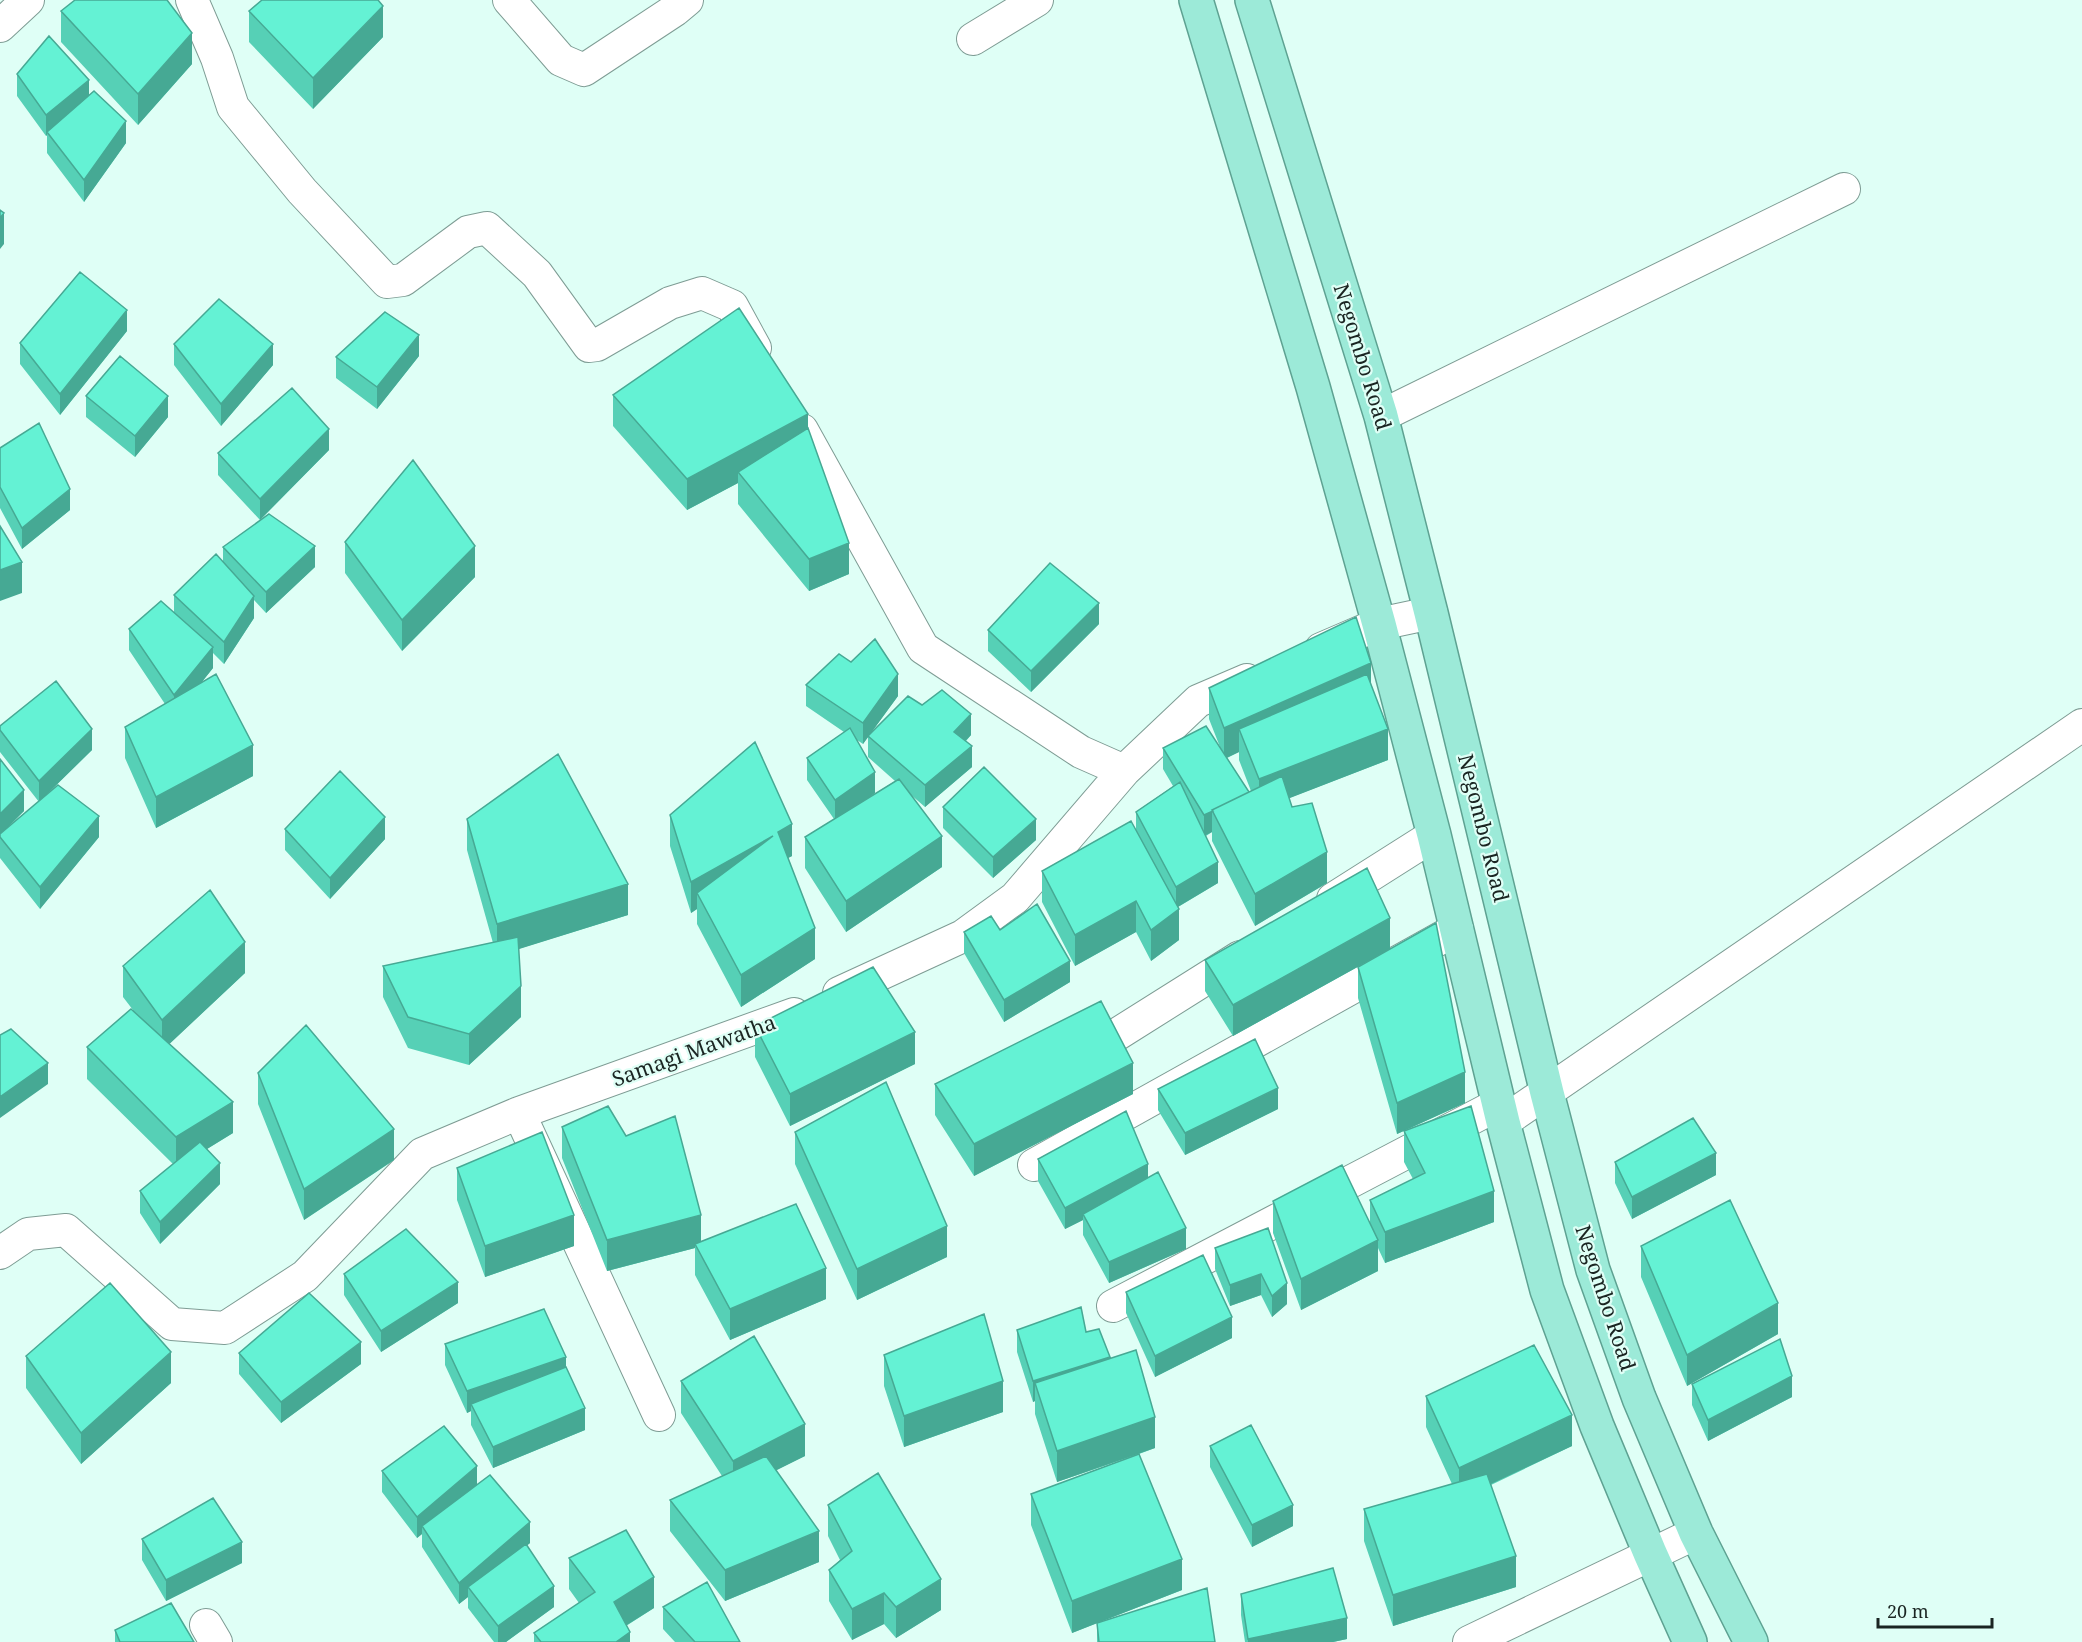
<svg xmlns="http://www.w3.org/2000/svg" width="2082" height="1642" font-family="'Noto Serif',serif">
  <rect width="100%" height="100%" fill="#dffff6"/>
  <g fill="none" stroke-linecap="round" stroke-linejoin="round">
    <g stroke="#7e9c94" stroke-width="34">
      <path id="minor" d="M192,0l25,58 16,49 69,84 85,91 16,-2 65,-48 19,-4 50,46 52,72 8,-1 73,-42 32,-10 30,13 23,42
        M509,0l52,60 23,10 91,-60 12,-10
        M0,26l28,-26
        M973,39l64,-39
        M1381,416l463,-227
        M802,430l121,218 158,104 43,19
        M1321,649l58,-25 52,-11
        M1333,899l101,-64
        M839,993l124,-57 52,-38 109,-127 74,-70 49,-21
        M1116,1035l124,-78
        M519,1113l140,302
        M1503,1122l579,-397
        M1034,1165l423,-236
        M0,1253l28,-19 38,-4 106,94 53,4 80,-52 117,-122 97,-41 275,-99
        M1113,1306l386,-202
        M206,1625l10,17
        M1469,1642l227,-109"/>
    </g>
    <g stroke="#5ea292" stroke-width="36">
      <path id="trunk" d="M1196,0l117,387 66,237 55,211 69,287 44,168 50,136 53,127 40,89
        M1252,0l129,416 50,197 116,480 46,177 46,128 57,135 55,109"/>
    </g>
    <use href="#minor" stroke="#fff" stroke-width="32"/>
    <use href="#trunk" stroke="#9cead8" stroke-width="33"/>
  </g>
  <path fill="#56d0b6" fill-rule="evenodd" d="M61,11l131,53 -54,61 -77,-83z
    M249,11l134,26 -70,72 -64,-67z
    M17,74l72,22 37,47 -42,59 -37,-49v-18l-1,1 -29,-40z
    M127,331l-67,84 -40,-51v-21z
    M174,344l99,21 -52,61 -47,-61z
    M419,356l-42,53 -41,-31v-21z
    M613,395l195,34 41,145 -40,17 -71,-87v-21l-51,27 -74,-84z
    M86,396l82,21 -33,40 -49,-40z
    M0,448l70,62 -48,39 -22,-41z
    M329,450l-69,70 -42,-45v-22z
    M345,542l130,35 -73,74 -57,-78z
    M223,547l92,20 -49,46 -12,-13v18l-30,46 -11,-11v15l-12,15 52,93 -97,52 -31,-70v-31l40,-23 -36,-54v-21l45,-17v-17l49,-34z
    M1099,624l-68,68 -43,-41v-21z
    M806,685l92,11 -28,38 52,-29 49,30 -5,6 6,26 -47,40 -15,-13 32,73 -96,65 -41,-64v-31l29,-18 -27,-39v-22l37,-26 -38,-26zM868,737v20l27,24 -27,17 7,-5 -18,-53 6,4z
    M1371,686l17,74 -99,38 3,9 35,76 -72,43 -43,-85v-9l-6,4 12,47 -40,24 1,33 -28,21 -15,-29 -61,34 -33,-64v-31l94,-41v-18l37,-26 -10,-17v-21l57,-1 -11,-28v-31zM1239,752v8l12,31 -2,1 -22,-34z
    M0,726l92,24 -48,47 55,40 -59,72 -40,-51v-99l24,52 -19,19 34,-28 -39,-50z
    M943,807l93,33 -43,38 -50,-50z
    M670,815l122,41 -4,2 27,101 -74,48 -44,-83v-15l-6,4 -21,-67z
    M467,819l161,96 -110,34 3,68 -52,48 -61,-17 -25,-51v-31l110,-23 -26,-93z
    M285,829l100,10 -55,60 -45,-49z
    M964,932l106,50 -66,40 -40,-69z
    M1390,949l-157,87 -28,-45v-31z
    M123,966l122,7 -76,71 64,89 -26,16 13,35 -60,60 -20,-31v-22l33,-27 -86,-85v-32l46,-37 -10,-13z
    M1358,967l107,136 -68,31 -39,-136z
    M755,1026l160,38 -125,62 -35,-69z
    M258,1073l136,87 -90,60 -46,-116z
    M935,1084l198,10 -159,82 -39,-61z
    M1158,1089l120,20 -93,46 -27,-45z
    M562,1127l64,9 75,105 125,58 -96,41 -35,-65v-27l-88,23 -45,-113z
    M1404,1131l90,91 -109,41 -7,-15v23l-77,39 -28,-77v-32l97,22v-23l43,-21 -9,-17z
    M795,1132l152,125 -90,43 -62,-136z
    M1038,1159l110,19 38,71 -77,34 -26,-48v-15l-18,9 -27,-48z
    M1615,1162l101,13 -84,44 -17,-36z
    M457,1168l117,78 -89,31 -28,-77z
    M1268,1228l19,76 -15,13 -11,-22 -31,11 -15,-37v-21z
    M1641,1246l137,88 -91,52 -46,-109z
    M344,1274l114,29 -77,49 -37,-57z
    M1126,1292l106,46 -77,39 -29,-64z
    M1017,1330l69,2 24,26 45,90 -16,6 43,136 -82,32 115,20h-118v-19l-25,10 -41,-108v-31l105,-39 -79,27 -22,-68v-13l-2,1 -16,-50z
    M445,1344l121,23 19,63 -92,38 -22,-43v-14l-4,2 -22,-48z
    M239,1353l122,11 -80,59 -42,-49z
    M884,1355l119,57 -99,35 -20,-61z
    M26,1356l145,27 -90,81 -55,-76z
    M681,1381l124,75 -29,14 43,92 -94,39 -55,-70v-31l52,-24 -41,-63z
    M1692,1384l100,13 -84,44 -16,-36z
    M1426,1396l146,50 -81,39 25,102 -123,39 -29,-85v-32l88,-25 -26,-57z
    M1210,1446l83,80 -41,21 -42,-80z
    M382,1471l95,14 53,58 -3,2 27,62 -48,35h-12l-26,-34v-11l-9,7 -37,-57v-13l-5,4 -35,-46z
    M828,1505l113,105 -45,28 -12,-14 -32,16 -23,-39v-31l11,-10 -12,-24z
    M142,1539l100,24 -76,38 -24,-41z
    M569,1558l85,50 -28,18 4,16h-96v-9l45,-30 -10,-14z
    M1241,1594l106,45 -14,3h-88l-4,-27z
    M663,1607l77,35h-65l-12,-13z
    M115,1630l79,12h-79z"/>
  <path fill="#46a994" d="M383,6v31l-70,72v-31z
    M192,33v31l-54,61v-31z
    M89,80v21l-42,31v3l-1,1v-21z
    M126,121v22l-42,59v-22z
    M4,213v31l-4,5v-31z
    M127,310v21l-67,84v-21z
    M419,335v21l-42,53v-22z
    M273,344v21l-52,61v-22z
    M168,396v21l-33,40v-21z
    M808,414v31l-70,27v11l-51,27v-31z
    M329,429v21l-69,70v-21z
    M70,489v21l-48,39v-21z
    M849,543v31l-40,17v-32z
    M315,546v21l-49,46v-21z
    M475,546v31l-73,74v-31z
    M22,562v31l-22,8v-31z
    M254,596v22l-30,46v-22z
    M1099,603v21l-68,68v-21z
    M213,647v21l-39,49v-22z
    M1371,663v31l-132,35v23l-15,7v-31z
    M898,674v22l-35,48v-21z
    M971,714v21l-17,18v-21z
    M92,729v21l-53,52v-21z
    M1388,729v31l-129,50v-31z
    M253,745v31l-97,52v-31z
    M972,746v21l-47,40v-22z
    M875,772v21l-40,29v-22z
    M24,790v21l-24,24v-21z
    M1212,811v21l-8,4v-21z
    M99,816v21l-59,72v-22z
    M385,817v22l-55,60v-21z
    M1036,819v21l-43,38v-21z
    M792,824v32l-14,7v-31z
    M773,836l-76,57v16l-6,4v-31z
    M942,836v31l-96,65v-31z
    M1327,852v31l-72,43v-32z
    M1218,862v21l-42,25v-21z
    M628,884v31l-131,41v-32z
    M1136,901v31l-61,34v-31z
    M1179,909v31l-28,21v-31z
    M1390,918v31l-157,87v-31z
    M815,928v31l-74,48v-32z
    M245,942v31l-83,78v-31z
    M1070,961v21l-66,40v-22z
    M521,986v31l-52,48v-31z
    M915,1032v32l-125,62v-32z
    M48,1063v21l-48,34v-21z
    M1133,1063v31l-159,82v-32z
    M1465,1072v31l-68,31v-31z
    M1278,1088v21l-93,46v-22z
    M233,1102v31l-57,35v-31z
    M394,1129v31l-90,60v-31z
    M1716,1153v22l-84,44v-22z
    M220,1163v21l-60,60v-22z
    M1148,1164v21l-65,29v6l-18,9v-21z
    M1494,1191v31l-109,41v-31z
    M574,1215v31l-89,31v-31z
    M701,1215v32l-6,-3v4l-88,23v-31z
    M947,1226v31l-90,43v-31z
    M1186,1228v21l-77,34v-21z
    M1378,1240v31l-77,39v-31z
    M826,1268v31l-96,41v-31z
    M1261,1274v21l-31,11v-21z
    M458,1282v21l-77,49v-21z
    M1287,1283v21l-15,13v-21z
    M1778,1303v31l-91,52v-31z
    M1232,1317v21l-77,39v-21z
    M361,1342v22l-80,59v-21z
    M171,1352v31l-90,81v-31z
    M566,1357v21l-95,26v7l-4,2v-22z
    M1110,1357v21l-75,5v18l-2,1v-21z
    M1792,1376v21l-84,44v-21z
    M1003,1381v31l-99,35v-31z
    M585,1408v22l-92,38v-21z
    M1572,1415v31l-113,53v-31z
    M1155,1417v31l-98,34v-31z
    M805,1424v32l-72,36v-31z
    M477,1466v21l-55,39v8l-5,4v-21z
    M1293,1505v21l-41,21v-22z
    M530,1522v21l-57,50 -5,-6v10l-9,7v-21z
    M819,1531v31l-94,39v-31z
    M242,1542v21l-76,38v-21z
    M1516,1556v31l-123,39v-31z
    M1182,1559v31l-110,43v-32z
    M654,1577v31l-40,25v-31z
    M941,1579v31l-45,28v-31z
    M554,1586v21l-48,35h-8v-16z
    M884,1593v31l-32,16v-31z
    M1347,1618v21l-14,3h-85v-3z
    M630,1632v10h-14z"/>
  <path fill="#64f2d4" stroke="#46a994" stroke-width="1.5" d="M75,0h92l25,33 -54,61 -77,-83z
    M262,0h116l5,6 -70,72 -64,-67z
    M49,36l40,44 -43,35 -29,-41z
    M94,91l32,30 -42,59 -37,-48z
    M0,210l4,3 -4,5z
    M80,272l47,38 -67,84 -40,-51z
    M219,299l54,45 -52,60 -47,-60z
    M739,308l69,106 -121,65 -74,-84z
    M385,312l34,23 -42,52 -41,-30z
    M120,356l48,40 -33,40 -49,-40z
    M292,388l37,41 -69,70 -42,-46z
    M39,423l31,66 -48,39 -22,-41v-39z
    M808,428l41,115 -40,16 -71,-87z
    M413,460l62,86 -73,74 -57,-78z
    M269,514l46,32 -49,46 -43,-45z
    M0,526l22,36 -22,8z
    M216,554l38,42 -30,46 -50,-47z
    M1050,563l49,40 -68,68 -43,-41z
    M161,601l52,46 -39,48 -45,-66z
    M1356,617l15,46 -147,65 -15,-40z
    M875,639l23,35 -35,49 -57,-38 33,-31 12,8z
    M216,674l37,71 -97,52 -31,-70z
    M1367,674l21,55 -129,50 -20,-50z
    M56,681l36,48 -53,52 -39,-51v-4z
    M942,690l29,24 -17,18 18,14 -47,39 -57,-49 40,-40 14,9z
    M1206,726l43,66 -37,18 1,1 -9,4 -41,-67z
    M850,728l25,44 -40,28 -28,-42z
    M755,742l37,82 -14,8 37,96 -74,47 -44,-82 76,-57 -82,46 -21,-67z
    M558,754l70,130 -131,40 -30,-105z
    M0,759l24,31 -24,24z
    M984,767l52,52 -43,38 -50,-50z
    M340,771l45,46 -55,61 -45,-49z
    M1282,776l10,31 20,-4 15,49 -72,42 -43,-84z
    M899,779l43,57 -96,65 -41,-64z
    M1180,782l38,80 -42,25 -40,-75z
    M58,785l41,31 -59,71 -40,-50v-3z
    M1131,821l48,88 -28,21 -15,-29 -61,34 -33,-64z
    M1367,868l23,50 -157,87 -28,-45z
    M210,890l35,52 -83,78 -39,-54z
    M1037,904l33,57 -66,39 -40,-68 27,-16 9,14z
    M1436,923l29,149 -68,31 -39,-136z
    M518,937l3,49 -52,48 -61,-17 -25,-51z
    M873,967l42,65 -125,62 -35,-68z
    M1101,1001l32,62 -159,81 -39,-60z
    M131,1009l102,93 -57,35 -89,-90z
    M306,1025l88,104 -90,60 -46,-116z
    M11,1029l37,34 -48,34v-62z
    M1255,1039l23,49 -93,45 -27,-44z
    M886,1082l61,144 -90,43 -62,-137z
    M608,1106l18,30 49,-20 26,99 -94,25 -45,-113z
    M1471,1106l23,85 -109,41 -15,-32 55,-27 -21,-42z
    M1126,1111l22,53 -83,44 -27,-49z
    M1693,1118l23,35 -84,44 -17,-35z
    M542,1132l32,83 -89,31 -28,-78z
    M200,1142l20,21 -60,59 -20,-31z
    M1342,1165l36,75 -77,39 -28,-78z
    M1158,1172l28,56 -77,34 -26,-48z
    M1730,1200l48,103 -91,52 -46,-109z
    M796,1204l30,64 -96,41 -35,-65z
    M1268,1228l19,55 -15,13 -11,-22 -31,11 -15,-37z
    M406,1229l52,53 -77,49 -37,-57z
    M1203,1255l29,62 -77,39 -29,-64z
    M110,1283l61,69 -90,81 -55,-77z
    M309,1293l52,49 -80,60 -42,-49z
    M1081,1307l5,25 13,-3 11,28 -77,24 -16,-51z
    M544,1309l22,48 -99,34 -22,-47z
    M984,1314l19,67 -99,35 -20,-61z
    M754,1336l51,88 -72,37 -52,-80z
    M1780,1339l12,37 -84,44 -16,-36z
    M1534,1345l38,70 -113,53 -33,-72z
    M1136,1350l19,67 -98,34 -22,-68z
    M566,1367l19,41 -92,39 -22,-43z
    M1251,1425l42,80 -41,20 -42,-79z
    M444,1426l33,40 -60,51 -35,-46z
    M1139,1454l43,105 -110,42 -41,-107z
    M766,1456l53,75 -94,39 -55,-70z
    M878,1473l63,106 -45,28 -12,-14 -32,16 -23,-39 23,-19 -24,-46z
    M1487,1474l29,82 -123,39 -29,-86z
    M490,1475l40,47 -71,61 -37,-57z
    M213,1498l29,44 -76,38 -24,-41z
    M626,1530l28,47 -40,25 16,30 -14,10h-75l-7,-9 61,-41 -26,-34z
    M526,1544l28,42 -56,40 -30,-39z
    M1333,1568l14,50 -99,21 -7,-45z
    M707,1582l33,60h-45l-32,-35z
    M1207,1588l8,54h-116l-2,-19z
    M171,1603l23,39h-74l-5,-12z"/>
  <g text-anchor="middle" stroke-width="4.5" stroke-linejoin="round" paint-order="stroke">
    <g font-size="21" fill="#1a2522" stroke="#dffff6">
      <text transform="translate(1362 357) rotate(73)" y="7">Negombo Road</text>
      <text transform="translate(1483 828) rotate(76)" y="7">Negombo Road</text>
      <text transform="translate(694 1051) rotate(-20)" y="7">Samagi Mawatha</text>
      <text transform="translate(1605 1298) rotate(72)" y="7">Negombo Road</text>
    </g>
  </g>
  <path d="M1878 1618v9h114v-9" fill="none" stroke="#1a2522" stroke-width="3"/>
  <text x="1887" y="1618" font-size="18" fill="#1a2522" stroke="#dffff6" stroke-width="4.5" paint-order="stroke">20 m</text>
</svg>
